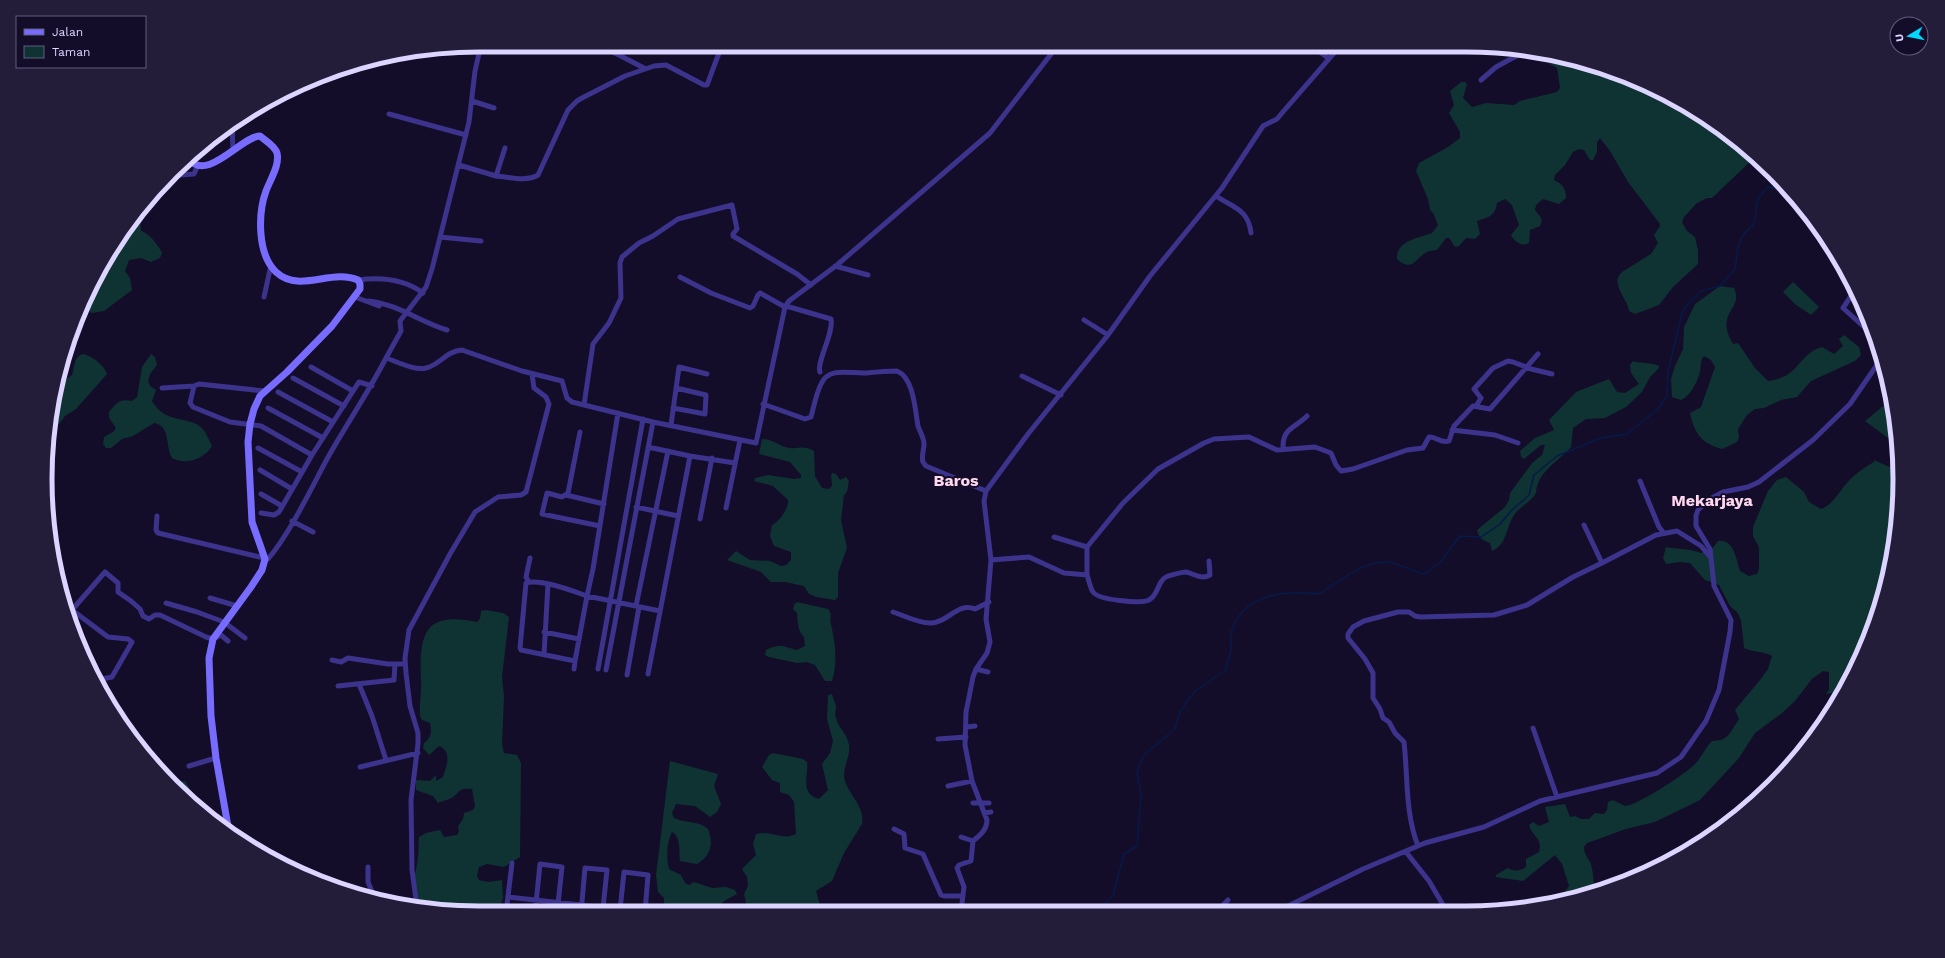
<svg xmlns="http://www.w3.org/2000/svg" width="1945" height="958" font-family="'Work Sans',sans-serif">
  <rect width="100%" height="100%" fill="#130d29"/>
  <path fill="#0f3333" d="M1540,52l11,1 81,25 75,40 48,39 -43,41h-5l-10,5 -13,14 -2,5 5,9 8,6 3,13v14l-25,23 -14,18 -24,9 -6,-3c-1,-12 -20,-28 -7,-39l29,-18 7,-11 -4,-8 6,-9v-2l-32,-42 -18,-31 -10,-13 -3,4v10l-4,8h-3l-6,-10 -5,-1 -6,3 -8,13 -10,10 -1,5c8,4 12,8 12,18l-7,6 -16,-5 -7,6 -1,5c4,6 9,8 5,16l-10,4 -1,13c-7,4 -14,-1 -18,-8l8,-10 -7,-20 -7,-6 -8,4c-2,13 -8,14 -20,18l3,13 -5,5 -9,-1 -7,8 -4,1 -6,-9h-3l-9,12c-3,0 -7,1 -10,2 -12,6 -14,21 -30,7 -1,-19 23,-21 35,-26l6,-8 -5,-12 -3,-3 -2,-11 -12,-28 3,-8 29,-16 12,-9v-6l-11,-19 5,-8 -4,-14 11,-9h4l2,2 -4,14 9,9 14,-4 28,2 6,-4 37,-9 3,-4 -3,-20 -12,-7 -5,-5z
    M145,203l-5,16 1,12c7,1 18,15 21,22l-2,5 -9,4 -10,-4 -12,2 -4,11 5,7 2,12 -28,21 -13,2 -5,-8 -1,-7 18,-36z
    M1793,282l26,25 -8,8 -16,-11 -12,-12z
    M1720,286l14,2c7,16 -5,20 -7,32 -2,9 2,17 6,24l5,-1 17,25 13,13c33,-4 28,-26 54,-34l12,7 9,-8 -4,-7 5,-4 15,12 2,8 -6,6 -44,20 -14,16 -16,3 -17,8 -9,1 -8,6 -9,14 1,9 -2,4 -15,7c-20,-5 -28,-16 -32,-36l11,-6 14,-40 -4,-7 -7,-4c-5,6 -2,12 -5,19 -3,9 -9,21 -18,25l-9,-3 -1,-18 4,-13 8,-17 1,-22 11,-23z
    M83,354c9,2 21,11 24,20l-31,35 -11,7 -6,8 -9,6 3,-36 3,-8 16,-11c3,-8 1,-18 11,-21z
    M151,354l4,3 2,8 -7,9 -2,7 2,5 6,4 -4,11c13,24 38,14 51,28 4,5 6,12 9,17 -8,14 -28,19 -40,12 -7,-12 -1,-32 -18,-35l-21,13 -11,3 -11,9h-5l-3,-4 1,-7 9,-5 3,-4 -7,-10v-6c7,-9 11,-14 23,-11l5,-4 5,-30z
    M1633,361c9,3 19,1 26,5v2l-9,9 -8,15 -16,15 -21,11 -19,1 -13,9 -2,19c-13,15 -34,25 -35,46 -5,9 -17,14 -22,22 -8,12 -7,30 -22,36l-2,-8c-8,-3 -11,-5 -13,-13l28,-23 4,-7 1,-7 22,-30 10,-8 3,-10h-4l-17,14 -3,-2 -1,-6 15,-13 19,-8 -5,-10 27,-28 33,-13 8,13 8,1 14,-9 -8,-11 -1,-8z
    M1883,406l10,2 5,48 -10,-18 -23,-17z
    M762,439c11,0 17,7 27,9 11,1 14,-3 25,3l1,25 7,12 7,1 3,-3 -1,-11 1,-2 4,1 4,6 6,-3 3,4 -2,11 -3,3 -3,25 6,28 -9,25v24l-3,3 -19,-3 -7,-3 -5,-8 -19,-4h-14l-10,-10 -34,-12 9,-9 14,9 20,1 11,5 5,-1 5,-5v-8l-17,-6 -4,-10 2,-11c7,-3 17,-17 16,-25l-15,-14 -19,-5 1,-3 13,-3 26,4 7,-1v-3l-11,-13 -31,-8z
    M1874,460l20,9 5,-4 1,14 -8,85 -22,72 -13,13 4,6 -21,37 -14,2 3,-4v-18l-6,-1 -11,8 -17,22 -13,12 -27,20 -16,25 -39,42 -45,22 -29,7 -39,14 -3,4c0,7 4,11 7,17 2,9 3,17 3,26l-29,8 -1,-5 5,-7 -7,-22 -7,-9 -32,26 -27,-4v-2l12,-7c7,4 12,3 18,-1v-8l13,-7c4,-14 -6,-14 -10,-27l4,-3 6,4 10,-4 -4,-15 20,-3 5,13 5,-1 6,3h8l6,-6 9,1 3,-4 1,-8 5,-2 12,6c13,-1 57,-30 68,-40 8,-7 12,-18 19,-25 17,0 18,-9 27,-22l-4,-9 25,-30 8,-11 4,-13c-5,-4 -20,-4 -28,-8l-3,-28 -4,-8 -7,-6 -11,-21 -14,-5 -15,-17 -10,-1 -14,2 -3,-6 3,-11c10,2 26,2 35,6l11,-4 6,-8c16,-2 18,18 22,30l9,5 8,-2 2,-5v-22l-6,-11v-9l15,-36 9,-11 9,-3 18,15 5,10 12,7c12,-4 18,-18 26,-26 8,-9 16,-15 27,-21z
    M797,602l31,7c5,6 1,8 3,15 4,19 7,37 1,57h-7l-10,-16 -8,-3 -10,1 -28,-6 -4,-2 1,-5c15,-7 17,-3 31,0l8,-4 -1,-9c-7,-7 -6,-16 -7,-24l-4,-4 1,-4z
    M485,610l18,3 6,4 -7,60 2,19 -2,48 2,9 13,2 4,8 -1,94 -16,10 -17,-3 -8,3 -2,9 2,4 9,2 14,-2 1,18 -2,5 -3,3 -12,2 -2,5 -66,-6c-9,-17 -2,-32 0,-50 1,-7 0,-13 1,-20l7,-4 14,-3 4,7 13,-2 2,-4 -1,-5 5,-7 1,-6 9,-3 2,-4 -3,-17c-14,-1 -10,1 -19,8 -4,3 -11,4 -15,6l-5,-7 -17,-6v-10l14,1 6,-6v6l7,-4c3,-10 10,-25 -4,-31l-10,9 -6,-7 1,-5c7,-5 8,-11 6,-20l-8,-3 -2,-4c-1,-12 2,-25 1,-37 -2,-46 4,-68 56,-57l3,-3 1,-8z
    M832,694c1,4 3,8 4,12 0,4 -2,8 0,12 3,11 11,15 13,27 2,12 -8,24 -4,36 5,15 20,26 17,43l-18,29 -12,28 -16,10 6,21h-78l2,-9 -2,-9 4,-8 -1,-9 -5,-8 14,-14 -3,-11 3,-10c15,-4 27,7 40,0l-2,-32 -5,-7 -9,-3v-9l-8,-3 -10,-13 7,-12 4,-2 30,6 4,3c2,13 -8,32 12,37l9,-9 -6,-26 8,-11 3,-12 -6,-22 1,-24z
    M670,761l48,13 -4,12 7,18 -4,8 -7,5 -15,-11 -19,-2 -4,9 2,5c13,6 24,2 34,11 6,14 3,27 -11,35l-17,-3c-1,-9 1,-25 -8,-29 -5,9 -6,26 -3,37l12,6 4,8 4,2 5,-3 18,6 14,-1 9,3 2,4 -13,7 -6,7 1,4h-49l-6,-9v-5l-6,-6 -2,-17z
    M185,781c7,8 6,19 14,27l-21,-18 2,-8z
    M215,812l7,5 1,5 -2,4 -15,-12z"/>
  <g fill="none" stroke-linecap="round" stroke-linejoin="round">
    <path stroke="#051a4a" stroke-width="1.5" d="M1097,911l16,-15 11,-42 13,-8 4,-51 -4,-23 7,-17 31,-26 5,-18 15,-20 31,-21c1,-7 4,-14 5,-21 0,-6 -1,-14 1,-19 12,-37 54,-40 87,-36 21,-12 42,-33 68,-32 7,0 28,10 38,12l15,-12 20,-26 21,1 18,-12 12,-14 18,-16 5,-20 23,-19 44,-18 26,-4 30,-24 10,-14 1,-25 15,-61 18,-19 19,-5 15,-17 3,-22 5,-12 11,-11 4,-26 10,-11 19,3"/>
    <path stroke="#3c338d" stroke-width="5" d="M1311,45l17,13
      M611,51l33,17
      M1481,80l15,-13 22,-12 1,-2 -1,-3
      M472,101l22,7
      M389,114l77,21
      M232,123l1,28
      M459,165l37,11 9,-28
      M180,175l14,-1 4,-9
      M496,176c14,1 30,6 42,-1l30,-65 9,-9 5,-3 43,-22 29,-10 12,-1 38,20h3l15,-40
      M1216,196c18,12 32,13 35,37
      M440,237l41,4
      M835,266l33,9
      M1845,272v4l5,4
      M680,277l31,16 39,15 3,-2 5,-11 2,-2 25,14
      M358,280c23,-3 46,-1 65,13
      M1855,290l-12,18 31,28
      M264,297l7,-32
      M355,297l24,9
      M368,301c30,3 50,20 79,29
      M786,306l45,13c3,14 -15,44 -11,53
      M1084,320l24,15
      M1874,336l1,11 4,4
      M386,358l15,-27 -1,-10 26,-34 6,-18 37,-147 6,-51 6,-26
      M311,367l42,24
      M1022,376l39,19
      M293,378l51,28
      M162,388l32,-2
      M264,391l-65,-7 -5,2 -4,17 3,4 37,15 31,4 51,29
      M278,392l55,30
      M763,404l42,15 6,-2c3,-11 5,-23 10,-33 8,-18 30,-10 45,-11 10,-1 20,-2 31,-2 17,7 18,39 21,55 2,6 6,12 6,18 0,6 -3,12 -1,18l3,4 60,25
      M584,405l9,-61 16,-21 12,-25 -1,-35 2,-6 17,-14 14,-7 25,-17 54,-14 5,24 -4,5v2l64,38 14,11
      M1476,406l5,-8 -7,-9 19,-21 15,-7 5,1 18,7 21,5
      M268,408l55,30
      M673,408l32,6 1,-19 -30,-7
      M618,413l-25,156 -6,27c-14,-5 -47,-18 -61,-13l-6,65 1,2 54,11 12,-65 73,15
      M671,425l8,-58 28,7
      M1452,430l43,5 23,8
      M580,432l-12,61 -6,4 -15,-4 -5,21 58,12
      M648,447l42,9 45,7
      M258,448l44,24
      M1283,449c-1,-21 11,-20 24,-33
      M260,470l32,19
      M1640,481l19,46 4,5
      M261,494l21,12
      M566,495l38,9
      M636,507l42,9
      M726,508l14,-68
      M261,513l13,2 5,-3 33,-57 45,-70 2,-3 13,4
      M157,516l-1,14 2,3 110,26c22,-26 43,-70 59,-100 19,-34 41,-66 59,-101 12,4 29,13 40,10 14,-3 20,-17 36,-18l60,21 40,10 5,17 5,4 81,20 103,21 29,-136 4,-6 48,-36 153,-132 68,-88
      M700,519l12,-61
      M292,521l21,11
      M1584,525l18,38 54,-28 21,-4 24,15 10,12
      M1054,537l33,10
      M991,560l38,-3 35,16 23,2c2,5 3,13 6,17 5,8 48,12 56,8 10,-5 8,-20 19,-24 5,-1 13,-4 18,-4 9,2 15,8 24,3l-1,-14
      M1087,575v-28l36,-44 35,-34 46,-26 10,-4 35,-2 28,13 38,-3 16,6 5,12 5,6 12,-2 54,-19 16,-2 6,-11c7,-1 12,7 20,4l5,-15 19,-20 17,3 48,-55
      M529,582l-3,-5 4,-19
      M210,598l27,8
      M64,603l8,7 -5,6
      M166,603l31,9 27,10 21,16
      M636,606l32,-155
      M893,612c12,4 27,12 39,11 17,-1 25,-21 43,-14l14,-7
      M544,632l35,7
      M544,655l4,-71
      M332,660l9,2 7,-4 40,6h17
      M574,669l1,-8
      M598,669l45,-250
      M976,669l12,3
      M606,670l47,-248
      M648,674l42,-218
      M627,675l12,-68
      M98,684l4,-5 10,-2 20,-35 -4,-3 -20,-2 -36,-27 33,-38 13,11v9l13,9 9,8 3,7 6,3 6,-4h5l46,22 7,2 8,-4 7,6
      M359,684l13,32 14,44
      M338,686l56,-6 1,-16
      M967,727l8,-1
      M1533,728l24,69
      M938,739l28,-2
      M189,766l27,-8
      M360,767l58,-14
      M948,786l24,-5
      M973,803h16
      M984,813l7,-1
      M894,829l10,5 1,14 18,6 18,41 3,1h19
      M961,837l12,4
      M1418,846c-13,-33 -10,-69 -14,-104l-9,-9 -6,-11 -6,-4 -3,-9 -7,-11v-25l-8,-14 -17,-21v-4l5,-7 11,-6 34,-9h11l6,4 5,1 74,-2 33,-10 46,-28 29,-14
      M1406,852l23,29 17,29
      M368,867v15l7,17
      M508,897l136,15
      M417,907l-5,-37 -1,-70 7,-56v-11l-8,-27 -4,-33 -1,-15 4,-28 41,-76 25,-42 23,-15 23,-2 5,-3 23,-88 -3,-7 -12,-9 -2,-14
      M620,910l4,-38 24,3 -3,37
      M1218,910l10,-10
      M1280,910l83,-41 62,-26 59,-16 56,-26 117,-28 24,-16 25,-36 13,-31 11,-58 1,-12 -17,-34 -4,-37 -14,-23v-10l2,-6 12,-11 13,-7 25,-5 11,-5 54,-42 37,-36 31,-45
      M961,911l3,-24 -7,-19 2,-3 12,-4 2,-20c7,-6 14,-11 14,-21l-15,-39 -7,-36 1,-33 7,-35 3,-8 11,-16 3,-11 -4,-23 5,-59 -7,-59 2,-10 42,-57 80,-99 42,-59 72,-88 41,-62 14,-7 5,-6 59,-68
      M506,913l6,-50
      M535,913l5,-49 22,3 -5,46
      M581,913l4,-45 22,2 -4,38"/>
    <path stroke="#786cff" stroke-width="7" d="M189,159c18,24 53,-23 71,-23 6,5 15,10 17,17 3,12 -7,27 -11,38 -8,22 -9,63 10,81 24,22 55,-4 82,8l2,4v5l-28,37 -45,46 -27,24 -6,13 -4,15 -2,18 4,80 13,37 -3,11 -11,17 -38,52 -4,19 2,58 5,42 13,74"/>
  </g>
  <g text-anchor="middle" stroke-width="4" stroke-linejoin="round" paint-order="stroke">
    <g font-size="16" font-weight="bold" fill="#ffd7ee" stroke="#130d29">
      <text x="956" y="486">Baros</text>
      <text x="1712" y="506">Mekarjaya</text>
    </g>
  </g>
  <path d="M0 0H1945V958H0ZM479 52H1466A427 427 0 0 1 1893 479V479A427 427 0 0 1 1466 906H479A427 427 0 0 1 52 479V479A427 427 0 0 1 479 52Z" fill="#231d3a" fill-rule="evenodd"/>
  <path fill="none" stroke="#dcd5ff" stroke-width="5" d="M479 52H1466A427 427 0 0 1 1893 479V479A427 427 0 0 1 1466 906H479A427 427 0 0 1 52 479V479A427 427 0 0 1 479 52Z"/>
  <rect x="16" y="16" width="130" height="52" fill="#130d29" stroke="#635d7f"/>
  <rect x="24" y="29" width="20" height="6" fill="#786cff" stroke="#635d7f"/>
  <text x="52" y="36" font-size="12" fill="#dcd5ff">Jalan</text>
  <rect x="24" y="46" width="20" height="12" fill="#0f3333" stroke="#635d7f"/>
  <text x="52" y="56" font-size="12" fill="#dcd5ff">Taman</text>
  <g transform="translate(1909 36) rotate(260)"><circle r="19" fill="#130d29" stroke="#635d7f"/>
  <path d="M0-3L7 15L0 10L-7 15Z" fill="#01d8ff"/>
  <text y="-6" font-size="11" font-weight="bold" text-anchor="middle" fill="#dcd5ff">U</text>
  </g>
</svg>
